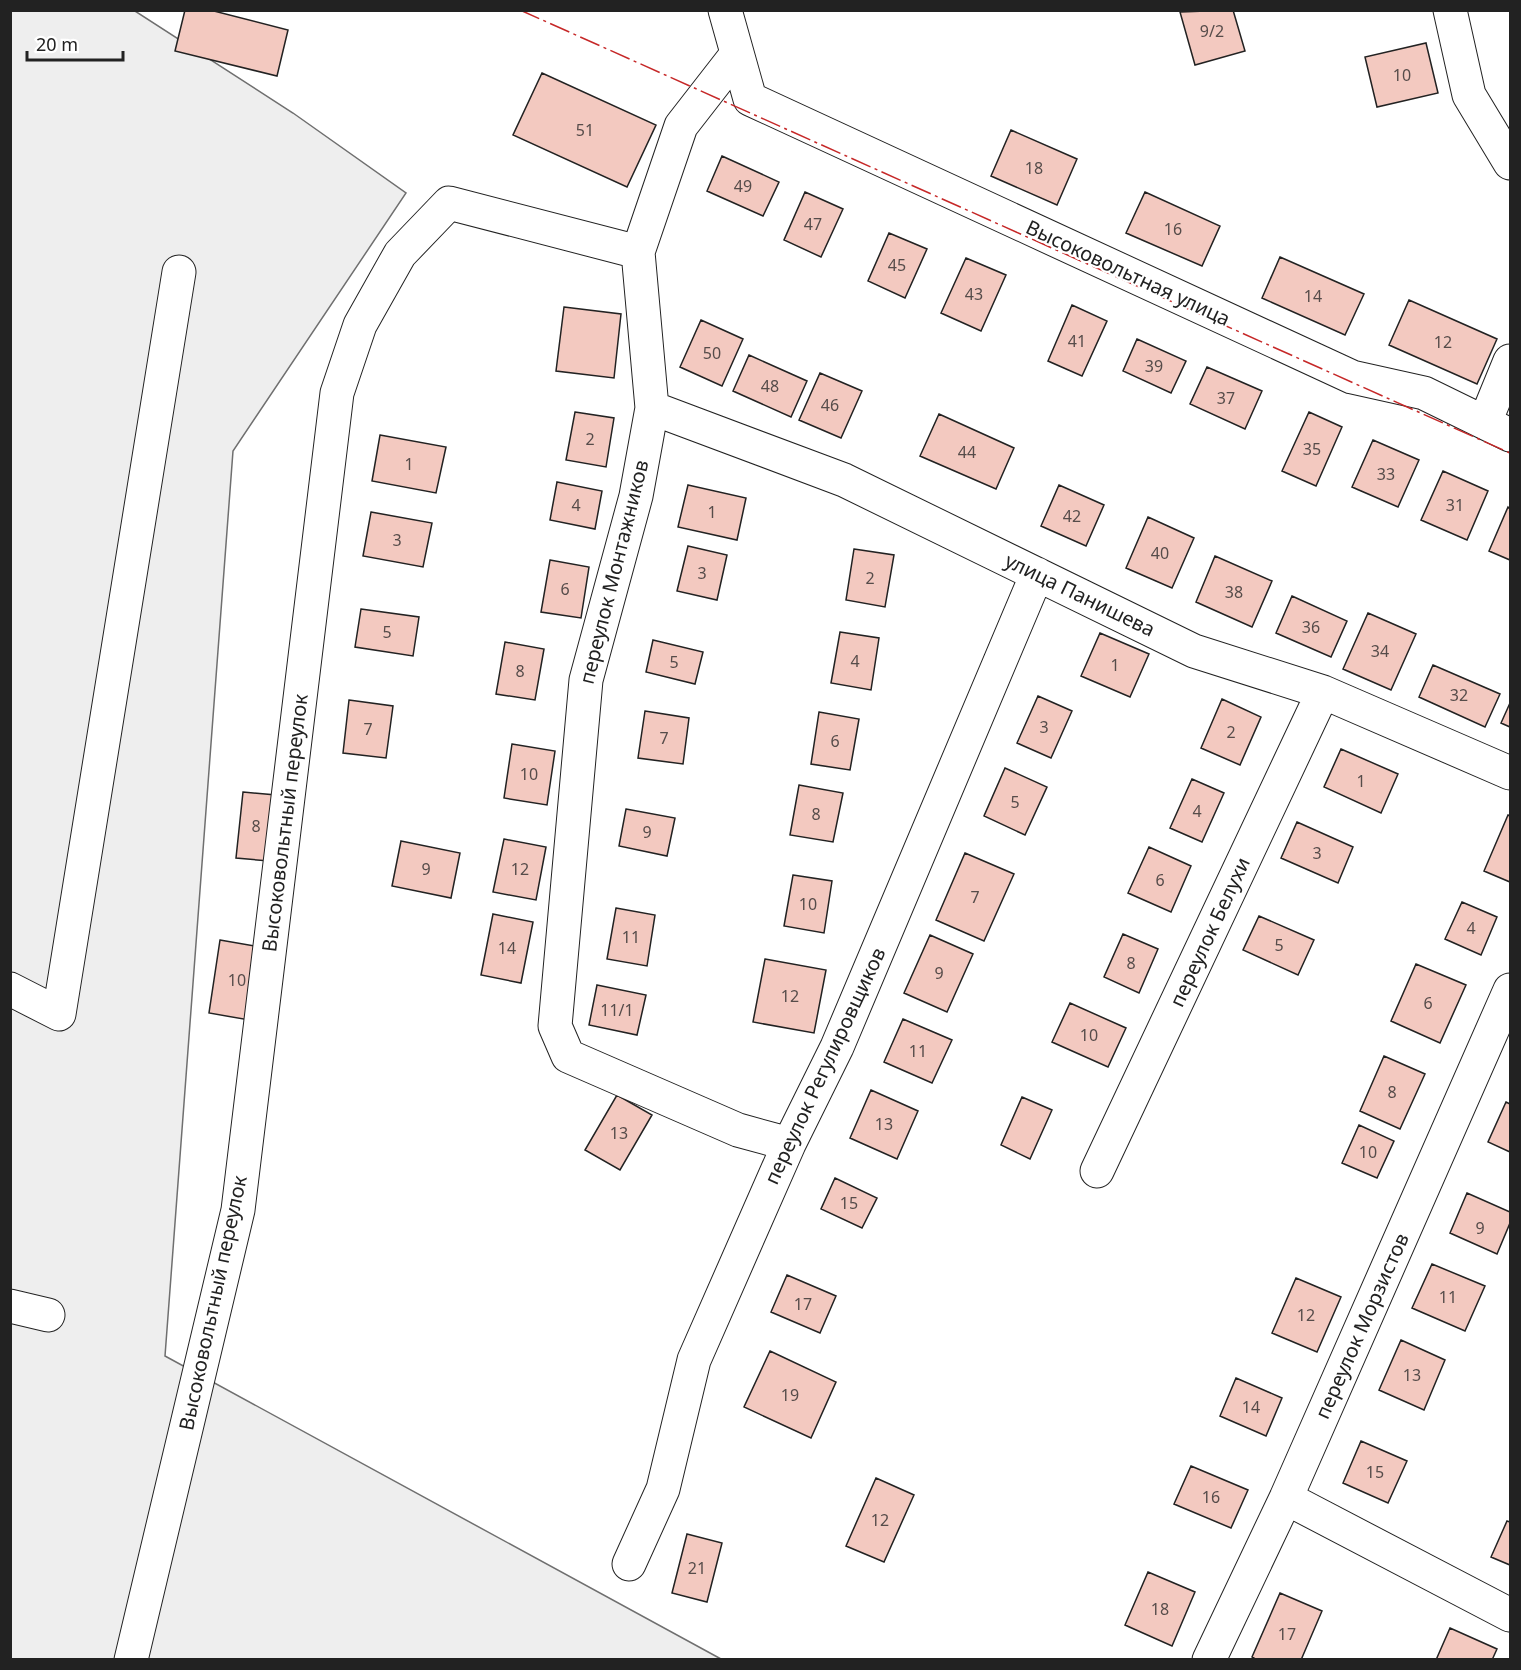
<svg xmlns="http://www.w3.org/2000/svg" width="1521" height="1670" font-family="'Noto Sans',sans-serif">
  <rect width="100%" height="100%" fill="#fff"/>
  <path fill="#eee" stroke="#6f6f6f" stroke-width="1.5" d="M11,11h124l158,102 113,80 -173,258 -68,905 556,303 -710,1z"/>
  <path fill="#f3c9c0" stroke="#222" stroke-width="1.5" d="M185,10h25l78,20 -11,46 -102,-25z
    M1233,10l12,41 -50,14 -15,-53z
    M1426,43l12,50 -61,14 -12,-50z
    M542,73l114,52 -29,62 -114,-52z
    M1011,130l66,29 -20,46 -66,-29z
    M722,156l57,26 -16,34 -56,-25z
    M805,192l38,17 -22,48 -37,-17z
    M1145,192l75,34 -18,40 -76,-33z
    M889,233l38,16 -22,49 -37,-17z
    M1280,257l84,37 -19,41 -83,-37z
    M966,258l40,17 -25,56 -40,-18z
    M1409,300l88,39 -20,45 -88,-39z
    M1072,305l35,16 -25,55 -34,-15z
    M564,307l57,7 -7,64 -58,-7z
    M701,320l42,19 -21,47 -42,-19z
    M1137,339l49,22 -15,32 -48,-22z
    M749,355l58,26 -16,36 -58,-26z
    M1207,367l55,24 -17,38 -55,-25z
    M820,373l42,18 -21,47 -42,-18z
    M575,412l39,6 -8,49 -40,-7z
    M1309,412l33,15 -26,59 -34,-15z
    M939,414l75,34 -18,41 -76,-33z
    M380,435l66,12 -10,46 -64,-12z
    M1373,440l46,20 -21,47 -46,-20z
    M1443,471l45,20 -21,49 -46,-20z
    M557,482l45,9 -7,38 -45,-9z
    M688,485l58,13 -9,42 -59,-13z
    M1059,485l45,20 -18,41 -45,-20z
    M1508,507l2,2v51l-21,-9z
    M371,512l61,11 -9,44 -60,-11z
    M1148,517l46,21 -22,50 -46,-20z
    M688,546l39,9 -10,45 -40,-9z
    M854,549l40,6 -9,52 -39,-7z
    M1215,556l57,25 -20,46 -56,-25z
    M550,560l39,7 -8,51 -40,-6z
    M1292,596l55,25 -16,36 -55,-24z
    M361,609l58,8 -6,39 -58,-9z
    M1368,613l48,21 -25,56 -48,-21z
    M840,632l39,6 -8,52 -40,-7z
    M1100,633l49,21 -19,43 -49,-21z
    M653,640l50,12 -8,32 -49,-12z
    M505,642l39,7 -9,51 -39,-6z
    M1433,665l67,29 -15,33 -66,-30z
    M1038,696l34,15 -21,47 -34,-15z
    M1222,699l39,18 -21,48 -39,-17z
    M349,700l44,6 -7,52 -43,-5z
    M1510,703v24l-9,-4z
    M645,711l44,7 -6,46 -45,-6z
    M819,712l40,7 -9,51 -39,-6z
    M512,744l43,7 -8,54 -43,-7z
    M1341,749l57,25 -17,39 -57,-26z
    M1005,768l42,19 -22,48 -41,-19z
    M1192,779l32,14 -22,49 -32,-14z
    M799,785l44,8 -10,49 -43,-7z
    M243,792l33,3 -7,66 -33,-3z
    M626,809l49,9 -8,38 -48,-10z
    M1508,815l2,1v66l-26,-11z
    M1297,822l56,25 -15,36 -57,-25z
    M504,839l42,8 -10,53 -43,-8z
    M401,841l59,12 -9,45 -59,-12z
    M1149,847l42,19 -20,46 -43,-19z
    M965,853l49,21 -30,67 -48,-21z
    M793,875l39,6 -8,52 -40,-7z
    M1462,902l35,15 -16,38 -36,-16z
    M616,908l39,7 -8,51 -40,-7z
    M493,914l40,8 -12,61 -40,-8z
    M1259,916l55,24 -16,35 -55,-25z
    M1123,934l35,15 -19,44 -35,-16z
    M930,935l43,19 -26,58 -43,-19z
    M220,940l46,8 -11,73 -46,-8z
    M765,959l61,11 -12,63 -61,-11z
    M1416,964l50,21 -26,58 -49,-22z
    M597,985l49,10 -9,40 -48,-10z
    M1070,1003l56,25 -18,39 -56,-25z
    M903,1019l49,21 -20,43 -48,-21z
    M1384,1056l41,18 -25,55 -40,-18z
    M871,1090l47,21 -21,48 -47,-21z
    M617,1095l35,20 -32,55 -35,-20z
    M1022,1097l30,13 -22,49 -29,-14z
    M1506,1102l4,2v48l-22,-10z
    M1359,1125l35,16 -17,37 -35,-15z
    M835,1178l42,20 -15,30 -41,-19z
    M1467,1193l43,19v11l-13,31 -47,-21z
    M1432,1264l53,22 -20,45 -53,-23z
    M787,1275l49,21 -16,37 -49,-21z
    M1296,1278l45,19 -24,55 -45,-19z
    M1401,1340l44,20 -21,50 -45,-20z
    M770,1351l66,31 -25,56 -67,-31z
    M1236,1378l46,20 -16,38 -46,-20z
    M1361,1441l46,20 -19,42 -45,-20z
    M1191,1466l57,24 -17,38 -57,-24z
    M876,1478l38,17 -30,67 -38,-16z
    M1507,1521l3,1v43l-19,-8z
    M687,1534l35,9 -15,59 -35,-9z
    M1148,1572l47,20 -23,54 -47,-21z
    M1280,1593l42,18 -21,49h-44l-5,-3z
    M1450,1628l47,21 -5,11h-56z"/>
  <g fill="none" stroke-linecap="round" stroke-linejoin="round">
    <g stroke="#222" stroke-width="35">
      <path id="minor" d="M725,10l25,89 602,278 72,16 86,42
        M1450,10l19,85 41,68
        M737,54l-56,72 -43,126 14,156 -16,88 -50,184 -31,346 13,30 170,74 51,14
        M652,408l192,72 350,171 129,41 187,81
        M1485,422l25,-61
        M10,989l49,25 120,-742
        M1097,1171l226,-479
        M10,1306l38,9
        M1286,1498l224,117
        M629,1564l34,-75 31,-129 95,-216 48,-97 200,-473
        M131,1660l107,-450 99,-817 23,-68 40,-71 49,-51 189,49
        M1209,1660l77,-162 224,-508"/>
    </g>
    <use href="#minor" stroke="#fff" stroke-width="33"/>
    <path stroke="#c62828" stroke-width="1.5" stroke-dasharray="21 4.5 3 4.5" stroke-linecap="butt" d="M520,10l990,443"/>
  </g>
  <g text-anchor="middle" stroke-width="4.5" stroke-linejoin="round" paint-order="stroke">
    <g font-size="16" fill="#564c4a">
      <text x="1212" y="37">9/2</text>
      <text x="1402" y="81">10</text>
      <text x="585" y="136">51</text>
      <text x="1034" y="174">18</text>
      <text x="743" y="192">49</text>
      <text x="813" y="230">47</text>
      <text x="1173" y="235">16</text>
      <text x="897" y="271">45</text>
      <text x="974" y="300">43</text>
      <text x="1313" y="302">14</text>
      <text x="1077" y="347">41</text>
      <text x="1443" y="348">12</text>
      <text x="712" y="359">50</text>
      <text x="1154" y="372">39</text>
      <text x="770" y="392">48</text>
      <text x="1226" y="404">37</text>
      <text x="830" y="411">46</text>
      <text x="590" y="445">2</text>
      <text x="1312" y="455">35</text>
      <text x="967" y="458">44</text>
      <text x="409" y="470">1</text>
      <text x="1386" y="480">33</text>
      <text x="576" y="511">4</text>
      <text x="1455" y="511">31</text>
      <text x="712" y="518">1</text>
      <text x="1072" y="522">42</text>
      <text x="397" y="546">3</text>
      <text x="1160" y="559">40</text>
      <text x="702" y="579">3</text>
      <text x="870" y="584">2</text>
      <text x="565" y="595">6</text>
      <text x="1234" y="598">38</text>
      <text x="1311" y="633">36</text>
      <text x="387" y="638">5</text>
      <text x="1380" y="657">34</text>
      <text x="855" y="667">4</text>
      <text x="674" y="668">5</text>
      <text x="1115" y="671">1</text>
      <text x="520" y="677">8</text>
      <text x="1459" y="701">32</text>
      <text x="1044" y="733">3</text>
      <text x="368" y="735">7</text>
      <text x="1231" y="738">2</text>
      <text x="664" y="744">7</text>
      <text x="835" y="747">6</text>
      <text x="529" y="780">10</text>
      <text x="1361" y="787">1</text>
      <text x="1015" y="808">5</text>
      <text x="1197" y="817">4</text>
      <text x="816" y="820">8</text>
      <text x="256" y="832">8</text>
      <text x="647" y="838">9</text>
      <text x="1317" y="859">3</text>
      <text x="426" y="875">9</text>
      <text x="520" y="875">12</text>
      <text x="1160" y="886">6</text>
      <text x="975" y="903">7</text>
      <text x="808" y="910">10</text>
      <text x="1471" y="934">4</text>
      <text x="631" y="943">11</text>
      <text x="1279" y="951">5</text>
      <text x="507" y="954">14</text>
      <text x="1131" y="969">8</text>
      <text x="939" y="979">9</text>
      <text x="237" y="986">10</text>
      <text x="790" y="1002">12</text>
      <text x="1428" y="1009">6</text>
      <text x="617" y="1016">11/1</text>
      <text x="1089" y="1041">10</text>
      <text x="918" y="1057">11</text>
      <text x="1392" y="1098">8</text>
      <text x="884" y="1130">13</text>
      <text x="619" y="1139">13</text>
      <text x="1368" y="1158">10</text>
      <text x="849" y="1209">15</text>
      <text x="1480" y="1234">9</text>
      <text x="1448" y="1303">11</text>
      <text x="803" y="1310">17</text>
      <text x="1306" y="1321">12</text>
      <text x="1412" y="1381">13</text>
      <text x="790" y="1401">19</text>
      <text x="1251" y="1413">14</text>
      <text x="1375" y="1478">15</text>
      <text x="1211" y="1503">16</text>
      <text x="880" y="1526">12</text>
      <text x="697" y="1574">21</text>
      <text x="1160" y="1615">18</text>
      <text x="1287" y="1640">17</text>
    </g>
    <g font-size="20" fill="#222" stroke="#fff">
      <text transform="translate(1128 273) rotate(25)" y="7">Высоковольтная улица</text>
      <text transform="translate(614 572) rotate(-76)" y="7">переулок Монтажников</text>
      <text transform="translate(1080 595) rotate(26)" y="7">улица Панишева</text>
      <text transform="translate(285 823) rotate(-83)" y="7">Высоковольтный переулок</text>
      <text transform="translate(1210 932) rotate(-65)" y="7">переулок Белухи</text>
      <text transform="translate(825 1066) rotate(-65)" y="7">переулок Регулировщиков</text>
      <text transform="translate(213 1303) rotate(-78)" y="7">Высоковольтный переулок</text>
      <text transform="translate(1362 1326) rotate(-66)" y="7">переулок Морзистов</text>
    </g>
  </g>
  <rect width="1521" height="1670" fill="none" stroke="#222222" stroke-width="24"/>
  <path d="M27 51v9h96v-9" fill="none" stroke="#222222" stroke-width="3"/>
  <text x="36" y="51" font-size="18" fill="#222222" stroke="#ffffff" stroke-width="4.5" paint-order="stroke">20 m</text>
</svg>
